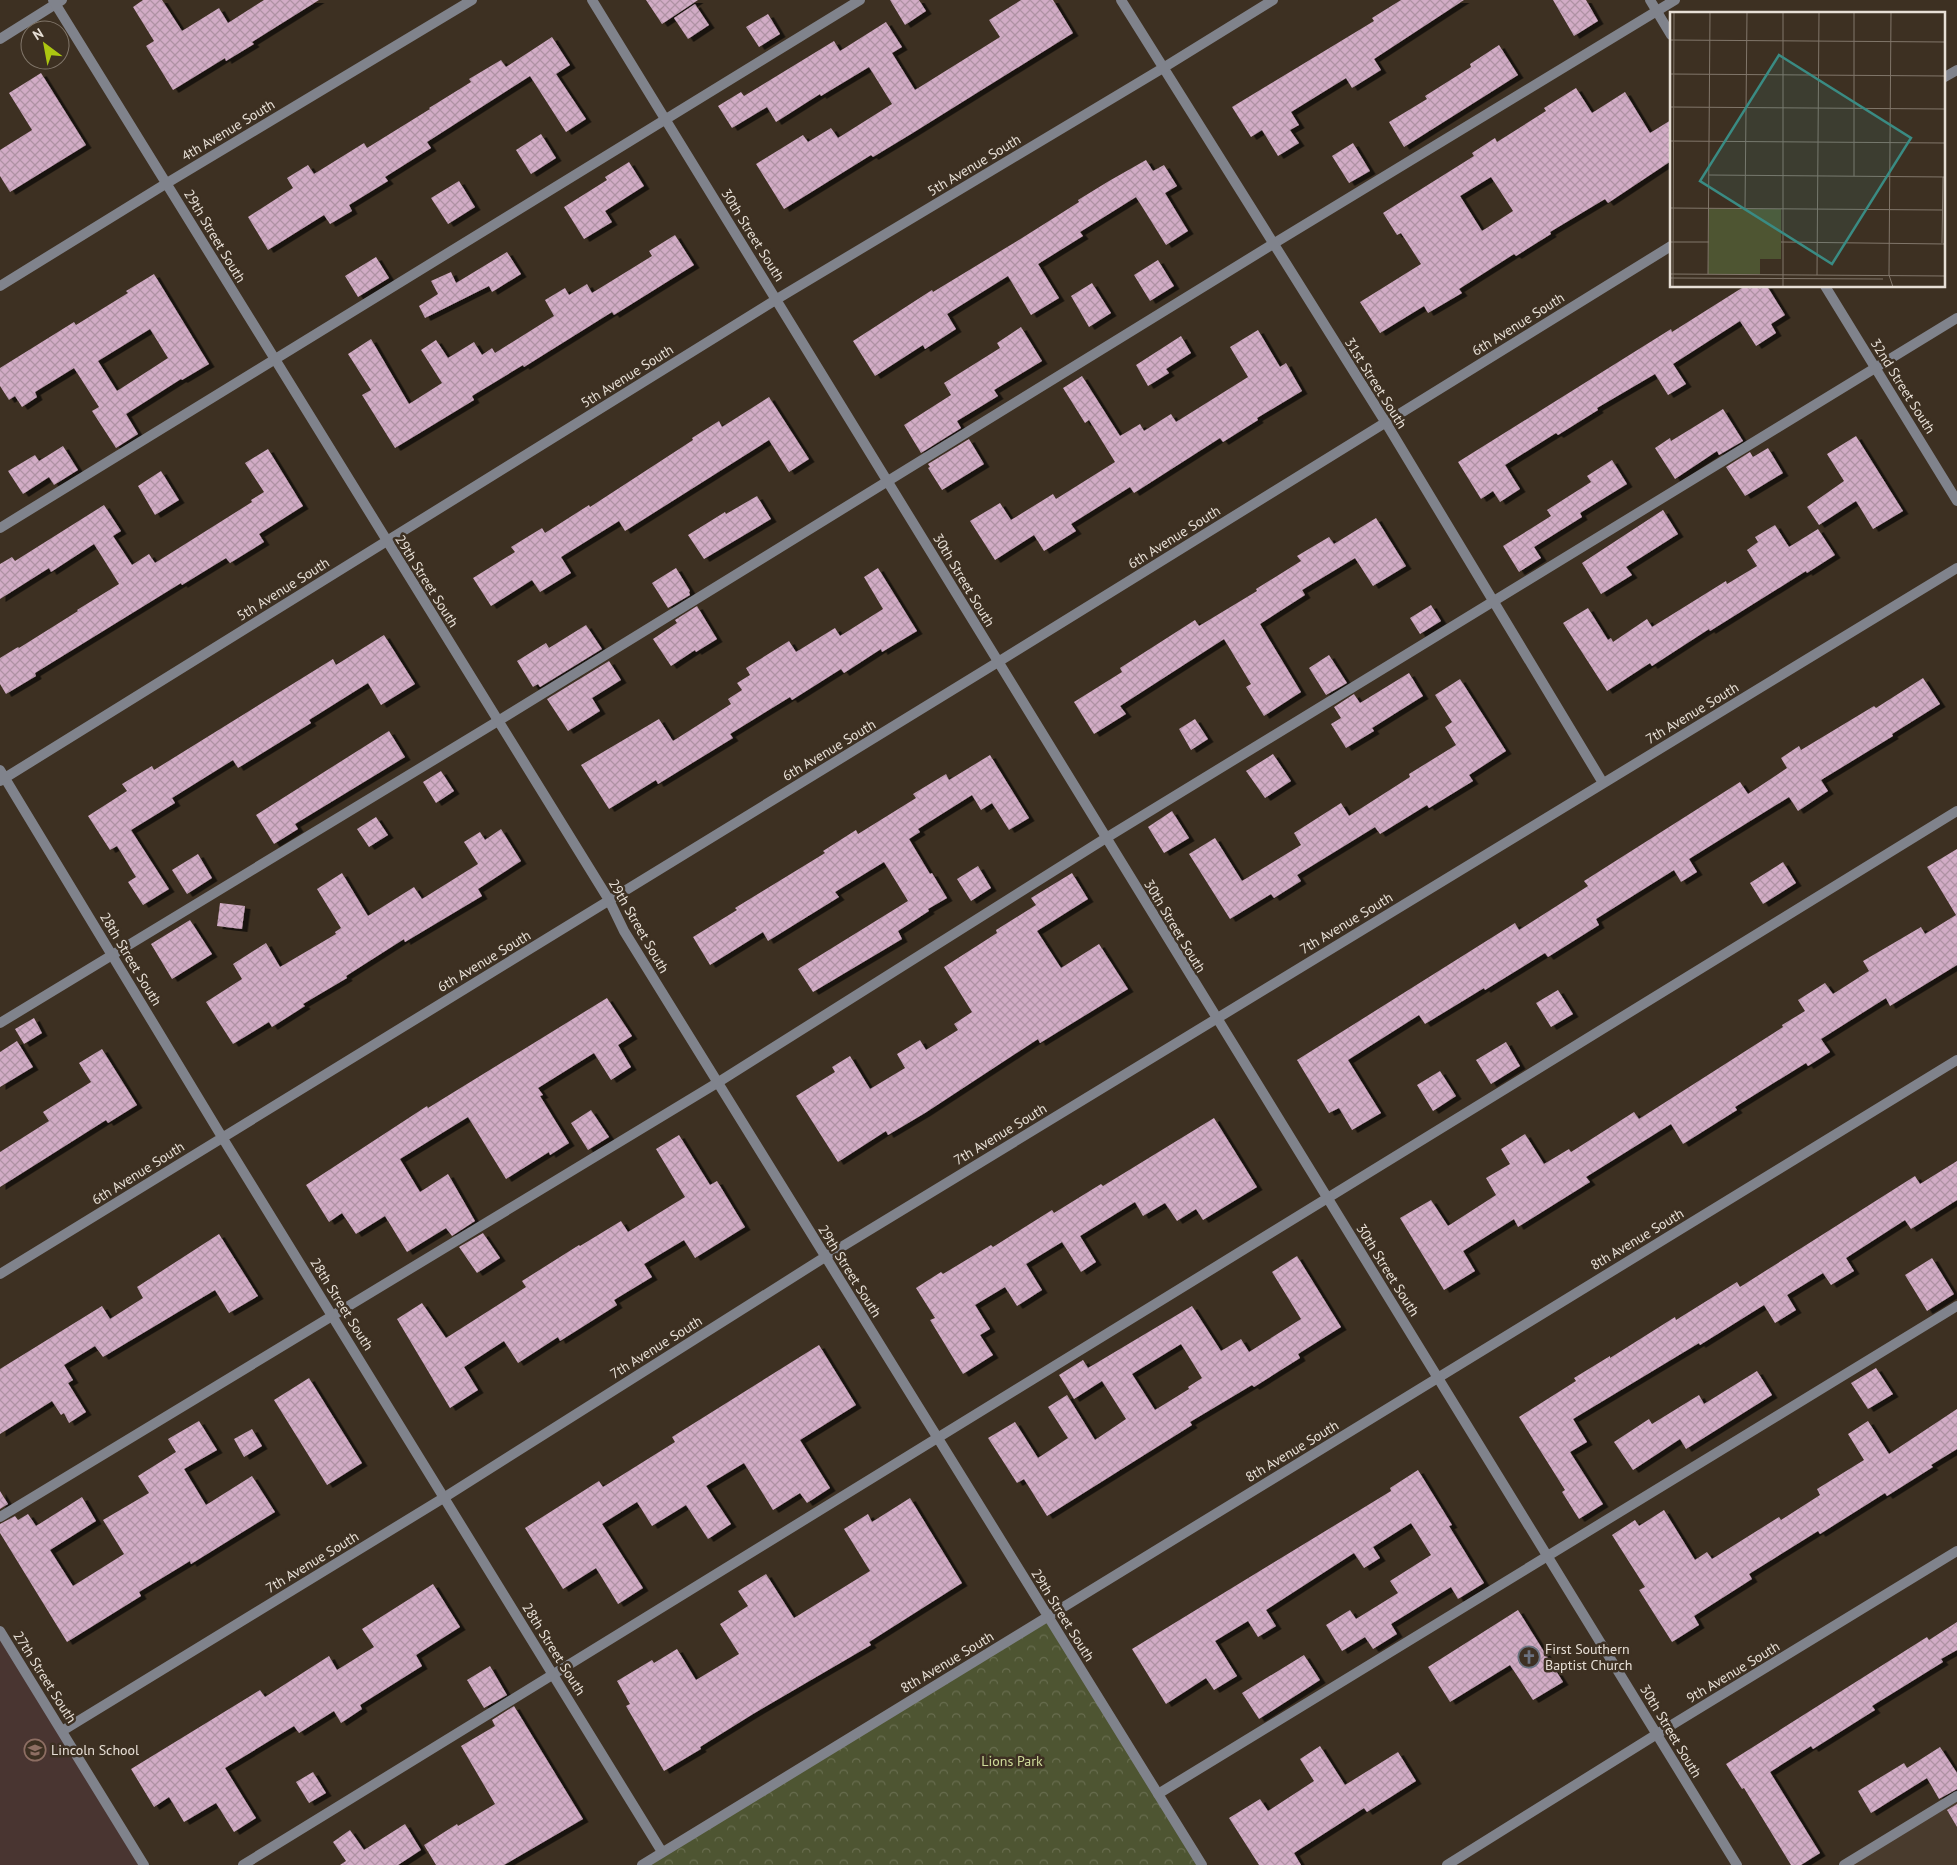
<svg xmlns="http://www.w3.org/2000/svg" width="1957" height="1865" font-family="'PT Sans',sans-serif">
  <defs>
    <pattern id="park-crowns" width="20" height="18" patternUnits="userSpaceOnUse" patternTransform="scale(1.25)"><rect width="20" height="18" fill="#4e5532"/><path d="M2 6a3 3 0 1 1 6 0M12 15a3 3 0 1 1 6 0" fill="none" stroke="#686d4f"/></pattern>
    <pattern id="building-cross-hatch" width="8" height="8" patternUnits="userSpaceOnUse" patternTransform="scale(1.25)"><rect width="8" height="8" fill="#d2acc6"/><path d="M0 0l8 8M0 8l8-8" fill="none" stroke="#af92a4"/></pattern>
    <filter id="shadow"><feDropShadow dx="5.5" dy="3" stdDeviation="0" flood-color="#0009"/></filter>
  </defs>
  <rect width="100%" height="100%" fill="#3d3022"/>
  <path fill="#493b2d" d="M1957,1796v69h-113z"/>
  <path fill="#493531" d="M0,1635l140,230h-140z"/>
  <path fill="url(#park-crowns)" d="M1048,1616l153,249h-556z"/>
  <path fill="url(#building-cross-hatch)" fill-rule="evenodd" filter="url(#shadow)" d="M143,0h19l20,31 37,-23 9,15 36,-23h55l-67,42 2,2 -28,17 -1,-3 -52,32 -27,-44 8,-5 -21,-34z
    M646,0h52l-36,24z
    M890,0h29l7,11 -21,14z
    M1021,0h32l20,33 -162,101 -38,23 -2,-2 -87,54 -28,-45 47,-29 5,7 23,-14 7,10 54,-34 -23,-37 -48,29 -1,-2 -44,28 -9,-15 -35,21 -14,-22 23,-14 3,4 90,-55 6,10 46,-29 16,25 -10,6 23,37 85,-53 -11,-17z
    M1401,0h63l-90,59 7,11 -29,18 -6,-10 -55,34 8,13 -9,5 9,13 -21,13 -16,-26 -11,7 -19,-30 142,-86 -2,-3z
    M1553,0h33l12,21 -24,15z
    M695,4l14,21 -21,14 -14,-21z
    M768,14l12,20 -21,13 -13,-20z
    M552,37l18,28 -14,9 30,45 -20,13 -36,-56 -103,66 4,6 -46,29 3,4 -39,24 3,6 -22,13 -6,-9 -56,35 -20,-33 45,-29 -6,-10 21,-13 6,9 50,-31 3,5 63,-39 -1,-1 42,-26 -2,-3 32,-19 5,7z
    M1499,45l19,30 -114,72 -15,-25 38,-23 -2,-3 46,-29 -1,-3z
    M41,73l45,72 -76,47 -10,-16v-26l32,-20 -23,-37z
    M1576,88l16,25 33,-21 25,41 21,-13v41l-63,42 -3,-4 -55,33 1,2 -35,22 -2,-2 -55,35 3,4 -34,20 -4,-7 -44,27 -20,-31 61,-38 -20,-31 -4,2 -14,-22 91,-57 -2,-3 23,-15 2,4 49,-31 -2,-3zM1491,177l22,34 -31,20 -22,-35z
    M541,134l15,24 -25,16 -15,-24z
    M1353,143l17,28 -21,12 -17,-27z
    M1146,160l7,11 11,-6 13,21 -12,7 23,38 -22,14 -30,-48 -56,35 3,4 -45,28 21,34 -28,17 -23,-39 -61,38 9,15 -31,20 -2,-4 -48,31 -22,-35 79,-51 1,2 89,-54 57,-36 -1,-2 31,-19z
    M629,162l15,24 -39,25 7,11 -28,17 -20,-32 43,-27 -2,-3z
    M459,181l16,26 -27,17 -17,-26z
    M675,235l19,30 -80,50 -2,-3 -88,55 -1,-2 -51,31 2,4 -79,48 -33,-53 9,-5 -23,-36 23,-15 38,65 33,-21 -21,-33 15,-10 12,18 26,-16 8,13 10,-7 3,5 59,-37 -9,-16 20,-12 4,7 18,-11 5,9 60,-37 -3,-5z
    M507,252l14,22 -29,18 -3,-6 -64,32 -6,-12 19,-12 -7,-13 20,-9 5,11z
    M376,257l13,21 -31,19 -13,-21z
    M1158,260l16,26 -24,15 -16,-26z
    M154,274l55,90 -27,16 -1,-1 -55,35 12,20 -22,14 -24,-37 7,-4 -25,-39 -39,24 2,5 -15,10 -7,-11 -6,4 -9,-14v-18l74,-46 2,3 52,-32 -2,-2zM150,329l18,29 -51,33 -19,-30z
    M1092,283l19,30 -22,14 -18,-31z
    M1745,286h22l18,29 -14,9 5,9 -20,13 -16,-25 -67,43 13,20 -18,11 -13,-21 -58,34 1,2 -40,25 -2,-2 -51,32 15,24 -20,13 -7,-11 -12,8 -23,-37 213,-133 1,3z
    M1021,327l21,34 -48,29 4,6 -41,25 4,7 -40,25 -17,-28 47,-30 -7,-12 56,-35 -3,-5z
    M1258,330l22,37 6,-4 16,28 -45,27 1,2 -35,22 -3,-4 -86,55 -4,-6 -59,37 5,7 -32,20 -10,-16 -39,25 -25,-39 30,-18 11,17 42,-26 3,5 59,-37 -26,-42 -4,3 -22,-35 19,-12 38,60 20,-12 4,7 27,-17 5,8 72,-45 -18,-30z
    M1181,336l10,17 -25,16 3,4 -21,13 -12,-21z
    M769,397l40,62 -20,13 -20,-32 -144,91 -6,-10 -58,36 10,16 -31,19 -8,-12 -41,26 -18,-28 42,-26 -4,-5 31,-19 3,5 44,-28 1,2 103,-67 -1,-2 27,-17 3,6z
    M1723,409l20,32 -24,14 -2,-4 -42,28 -20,-31 15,-10 1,3z
    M1856,436l47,75 -30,18 -17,-28 -37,24 -12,-18 37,-26 -17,-27z
    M969,439l15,25 -42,26 -14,-22 2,-1 -2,-3z
    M63,446l15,24 -24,15 -5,-8 -26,17 -15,-23 27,-16 4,6z
    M1768,448l15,25 -38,23 -19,-29 24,-15 3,5z
    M268,449l35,57 -44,28 5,8 -34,21 -4,-5 -44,27 -1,-2 -146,90 1,3 -30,18 -6,-10v-26l18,-11 1,1 59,-37 -1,-1 42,-26 -25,-40 -43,28 -2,-4 -49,31v-35l12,-7 3,4 89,-56 17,26 -8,5 19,29 17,-11 6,9 97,-61 -1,-2 13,-8 -19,-29z
    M1612,460l15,24 -47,29 2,4 -48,30 7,11 -22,14 -16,-26 48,-30 -4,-6 44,-28 -4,-6z
    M161,471l18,29 -24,15 -17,-29z
    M757,496l14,23 -67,40 -16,-24 37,-23 1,2z
    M1663,510l15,24 -52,33 6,8 -31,19 -19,-31z
    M1376,518l30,48 -33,20 -18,-28 -53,32 3,5 -45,29 41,68 -37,24 -18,-29 5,-3 -27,-45 -104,67 6,8 -32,20 -20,-32 48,-30 -2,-4 75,-48 4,6 58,-35 -1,-2 45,-28 -4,-5 32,-19 5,7z
    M1775,525l14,22 29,-18 17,26 -28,18 -1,-2 -96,60 -1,-2 -57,37 -2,-3 -43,28 -44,-68 25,-15 20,32 3,-2 2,4 34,-23 5,8 74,-46 1,3 30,-18 -10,-16 11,-8 -3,-5z
    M676,568l14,23 -1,1 1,3 -22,13 -16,-25z
    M878,568l39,63 -35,21 -1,-3 -37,24 -3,-4 -49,31 -2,-3 -60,37 3,4 -31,19 -44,27 -2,-4 -47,29 -28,-44 78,-46 14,22 58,-37 -3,-5 14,-9 -5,-7 13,-8 -4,-7 43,-27 7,11 39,-24 5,8 43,-27 -19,-32z
    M1431,605l10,16 -21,13 -10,-16z
    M697,606l20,33 -21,13 -1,-2 -24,16 -18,-27 24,-16 -2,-3z
    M586,625l16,24 -62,38 -2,-3 -5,3 -16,-26 29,-18 3,5z
    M384,635l31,49 -34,21 -13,-22 -59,37 2,3 -73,45 -5,-8 -61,38 3,5 -44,27 38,59 -26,16 -15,-23 8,-5 -19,-31 -7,4 -22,-34 39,-25 -5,-7 30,-18 2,4 179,-111 3,6z
    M1329,655l18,28 -21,12 -17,-27z
    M609,661l12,19 -29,18 8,13 -32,20 -21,-32z
    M1409,673l14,23 -51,32 2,3 -28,17 -15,-24 10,-6 -7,-11 20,-13 6,9z
    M1923,678l17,26 -48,30 1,2 -72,44 7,11 -30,20 -9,-14 -100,62 8,13 -16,10 -7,-12 -78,49 3,6 -51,32 -3,-4 -60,37 -1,-2 -59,36 -6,-9 -71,45 33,53 -29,17 -13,-22 -10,5 -32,-53 218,-137 4,7 69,-44 -4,-5 156,-99 8,12 39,-26 -6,-10 18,-12 2,4 73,-44 2,2z
    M1460,679l46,72 -37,24 4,6 -44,27 -2,-3 -47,29 -5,-7 -78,48 4,6 -27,17 -3,-4 -41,25 -41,-65 26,-16 27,43 59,-36 -7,-12 47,-30 8,13 61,-39 -1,-3 47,-29 -11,-18 7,-5 -17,-27z
    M1195,719l13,20 -17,11 -12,-21z
    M389,731l16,26 -110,67 3,5 -24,15 -18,-29z
    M1273,754l18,27 -26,17 -19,-27z
    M990,755l39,63 -20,12 -17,-27 -11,7 -9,-15 -54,34 2,3 -11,7 21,35 2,-1 15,25 -19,11 1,2 -31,20 4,8 -89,53 -15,-23 110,-68 -24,-39 -49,30 4,5 -71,44 -5,-9 -53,33 -17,-28 44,-27 -2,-2 90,-55 -2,-2 33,-21 2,4 58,-36 -3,-4 33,-20 3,6z
    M441,771l13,20 -18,12 -13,-21z
    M1172,811l17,27 -25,15 -16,-26z
    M376,817l12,18 -19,12 -12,-18z
    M501,829l20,32 -43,28 4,7 -77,46 -1,-3 -58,37 1,2 -44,26 2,2 -33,21 -3,-5 -36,22 -27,-42 36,-23 -9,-15 33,-21 14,24 56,-33 -1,-2 6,-4 -24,-39 25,-16 26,43 46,-29 8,12 56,-35 -14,-22 16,-10 5,8z
    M1957,849v116l-67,41 -4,-8 -65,41 9,13 -22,14 -2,-3 -71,44 2,3 -54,34 -12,-20 -85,53 4,5 -72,45 -4,-8 -51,32 12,20 -31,19 -44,-72 31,-18 17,26 48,-31 -10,-17 24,-14 -9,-15 24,-15 19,30 25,-15 2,3 63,-40 5,7 144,-92 -1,-2 23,-14 -7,-11 27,-17 8,11 36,-23 -6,-10 58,-34 4,7 31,-19 -29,-48z
    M198,854l14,24 -25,16 -15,-24z
    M1783,862l13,21 -33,21 -13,-21z
    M978,866l13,22 -20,13 -14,-22z
    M1072,873l16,26 -51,32 24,37 38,-24 29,45 -88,54 -2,-4 -113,74 -37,22 -2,-4 -48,31 -42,-66 39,-24 -3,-5 18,-11 20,33 35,-21 -8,-14 23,-14 6,10 32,-20 -4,-6 18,-12 -28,-45 53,-34 -1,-3 40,-25 -5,-7z
    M220,903l25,3 -3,23 -25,-3z
    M190,920l22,34 -40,25 -21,-35z
    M1558,990l15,24 -22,13 -15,-24z
    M607,998l25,38 -14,9 13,22 -20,13 -17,-27 -56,35 5,7 -3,1 29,47 -19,12 -1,-3 -43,27 -38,-62 -68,42 20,33 28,-18 27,47 -23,15 -6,-8 -39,24 -22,-36 -29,18 -14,-21 -13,9 -23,-37 121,-79 1,2z
    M34,1018l8,15 -18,11 -9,-15z
    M17,1041l16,26 -33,20v-35z
    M1506,1042l14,24 -29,18 -15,-24z
    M102,1049l35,56 -29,18 -2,-3 -106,67v-35l49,-31 -6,-9 48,-30 -12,-19z
    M1440,1071l16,25 -23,15 -16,-26z
    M591,1110l18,27 -21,13 -17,-27z
    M1214,1118l43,69 -54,33 -7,-11 -19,12 -12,-18 -22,13 -8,-14 -55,34 16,26 -15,10 -19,-30 -36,22 16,26 -25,16 -12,-19 -30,18 15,24 -10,6 13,20 -30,19 -33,-54 5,-2 -19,-30 25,-16 2,2 48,-29 2,2 59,-37 2,3 47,-29 2,2z
    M679,1135l31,50 7,-4 28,46 -50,31 -11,-18 -40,24 8,13 -38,23 3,5 -57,36 -2,-4 -40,26 -14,-22 -40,26 14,23 -28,18 -53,-89 25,-16 24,35 80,-51 -4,-6 57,-36 1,1 41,-25 7,11 57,-35 -29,-48z
    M1957,1161v39l-46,29 -6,-9 -59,38 8,13 -23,14 -8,-12 -36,22 9,15 -21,13 -11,-18 -64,40 -1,-2 -126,76 14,23 -17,10 33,52 -24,15 -17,-27 3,-2 -46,-73 57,-36 -2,-3 36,-22v2l65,-41 1,3 61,-38 3,5 175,-111 5,8z
    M483,1233l17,25 -23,15 -18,-26z
    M219,1234l39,62 -29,17 -14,-23 -112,67 -8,-11 -31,19 9,15 -5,3 18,29 -17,11 -5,-10 -3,2 -9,-14 -52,33v-65l102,-63 8,13 33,-21 -6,-11z
    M1297,1256l44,71 -43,27 2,4 -46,29 -2,-2 -62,37 2,3 -145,91 -23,-37 -7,4 -29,-45 27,-16 23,36 30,-20 -20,-31 19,-12 28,45 31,-21 -24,-38 -28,18 -15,-24 24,-15 5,8 104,-62 29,45 20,-12 8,13 52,-33 -29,-47zM1181,1344l21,34 -14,9 1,2 -34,21 -23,-36z
    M1932,1258l22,36 -27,17 -22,-36z
    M819,1345l37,60 -56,35 30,48 -23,15 -7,-10 -27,17 -29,-47 -38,23 25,38 -23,15 -22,-34 -34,21 -15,-24 -35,22 41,64 -25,16 -22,-36 -33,21 -38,-61 74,-47 4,6 72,-45 -3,-5z
    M1876,1368l17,26 -25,15 -17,-26z
    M1757,1371l15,24 -86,54 -6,-10 -47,31 -19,-28 35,-23 3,5 47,-29 5,9z
    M309,1378l53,85 -35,22 -53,-85z
    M1957,1409v40l-26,16 2,2 -46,29 -2,-3 -65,41 -2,-3 -69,43 3,5 -58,37 5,9 -27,17 -33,-52 6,-3 -33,-52 23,-15 4,6 25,-16 31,50 12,-8 5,7 67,-42 2,3 39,-25 -3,-6 47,-29 -16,-26 20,-13 21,33z
    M199,1421l18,29 -33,19 22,36 46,-29 23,36 -84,52 -1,-3 -51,31 2,4 -74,46 -67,-109v-9l15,-8 3,4 10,-6 8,12 46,-29 14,24 -46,29 23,36 51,-32 -21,-34 46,-27 -11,-17 38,-24 -8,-13z
    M252,1429l10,17 -18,11 -10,-18z
    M1418,1470l34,55 -3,1 35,57 -26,16 -7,-12 -60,37 6,10 -24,15 -8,-12 -23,14 -16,-26 24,-15 6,9 42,-26 -8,-12 41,-26 -20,-32 -38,24 7,11 -16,10 -10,-15 -88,57 10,16 -18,11 -10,-16 -33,20 22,35 -23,14 -8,-12 -40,26 -34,-55 259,-158 -1,-3z
    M0,1491l8,13 -8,5z
    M910,1498l52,85 -93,59 2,3 -118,69 -53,33 1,2 -37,22 -38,-65 4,-2 -13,-23 35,-21 2,3 23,-14 19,31 43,-26 -19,-30 28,-18 -10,-15 28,-17 28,44 76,-47 -26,-42 24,-15 4,8z
    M433,1584l27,43 -44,28 6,11 -62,39 2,4 -21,14 -7,-12 -35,22 -5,-7 -69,42 31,50 -22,14 -18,-29 -32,19 -15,-25 -15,10 -23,-38 129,-79 5,7 64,-41 8,14 37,-23 -12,-18z
    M1518,1610l45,72 -30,18 -23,-35 -60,37 -22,-35z
    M1957,1622v28l-16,9 2,3 -71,44 3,4 -62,39 -2,-3 -41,26 50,81 -19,12h-10l-47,-77 -2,1 -16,-25 201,-127 2,3z
    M1304,1655l16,25 -61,39 -17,-26z
    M490,1666l17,29 -23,13 -17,-28z
    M514,1706l69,113 -79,46h-68l-12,-20 33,-21 1,2 37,-22 -34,-58 34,-20 -3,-6z
    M1320,1746l25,39 53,-33 18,29 -49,31 -3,-4 -70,45 7,12h-42l-30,-47 31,-19 8,12 46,-30 -14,-22z
    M1940,1747l17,26v16l-18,10 -12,-21 -56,35 -13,-22 46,-28 3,5z
    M313,1772l13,21 -17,10 -13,-21z
    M1957,1804v23l-10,-17z
    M405,1824l16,26 -23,15h-58l6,-4 -13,-19 17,-12 14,20z"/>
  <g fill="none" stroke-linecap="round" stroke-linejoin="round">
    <path stroke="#80838c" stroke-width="10" d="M0,39l62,-39
      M0,528l860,-528
      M0,1023l498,-302 775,-477 402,-244
      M0,1517l717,-434 389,-245 851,-520
      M1158,1794l799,-488
      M243,1865l1714,-1054
      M1844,1865l113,-69"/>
    <path stroke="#80838c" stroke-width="10" d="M53,0l556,900 15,31 578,934
      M592,0l1145,1865
      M1121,0l265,423 217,360
      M1650,0l21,35
      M1943,78l14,-8
      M0,286l167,-103 305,-183
      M1825,286l132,215
      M0,770l222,367 440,715
      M0,781l777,-482 386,-231 110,-68
      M0,1274l998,-612 673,-416
      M0,1631l144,234
      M62,1731l383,-234 380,-240 1132,-689
      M642,1865l1315,-805
      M1447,1865l210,-131 300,-183"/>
  </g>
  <defs>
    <g id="church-ring" transform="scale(1.125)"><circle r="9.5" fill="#3d3022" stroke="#6b7280" stroke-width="1.5"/><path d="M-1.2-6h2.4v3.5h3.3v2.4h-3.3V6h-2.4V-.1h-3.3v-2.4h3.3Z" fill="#6b7280"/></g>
    <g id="school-ring" transform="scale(1.125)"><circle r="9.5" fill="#3d3022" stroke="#8d6e63" stroke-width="1.5"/><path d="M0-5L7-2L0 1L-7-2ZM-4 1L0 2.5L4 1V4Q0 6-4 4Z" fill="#8d6e63"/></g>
  </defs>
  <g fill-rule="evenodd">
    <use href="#church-ring" x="1529" y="1657"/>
    <use href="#school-ring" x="35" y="1750"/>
  </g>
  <g text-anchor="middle" stroke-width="5" stroke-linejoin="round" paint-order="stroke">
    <g font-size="14" fill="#e7dfd6" stroke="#3d3022">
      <text transform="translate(228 130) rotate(-31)" y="5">4th Avenue South</text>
      <text transform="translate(974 165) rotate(-31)" y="5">5th Avenue South</text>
      <text transform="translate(753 235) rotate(58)" y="5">30th Street South</text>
      <text transform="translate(215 236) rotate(59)" y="5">29th Street South</text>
      <text transform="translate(1518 324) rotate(-32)" y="5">6th Avenue South</text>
      <text transform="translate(627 376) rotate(-32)" y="5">5th Avenue South</text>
      <text transform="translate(1376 383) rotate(58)" y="5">31st Street South</text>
      <text transform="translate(1903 386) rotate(58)" y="5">32nd Street South</text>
      <text transform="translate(1174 537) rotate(-32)" y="5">6th Avenue South</text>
      <text transform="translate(964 580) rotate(59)" y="5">30th Street South</text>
      <text transform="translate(427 581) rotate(58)" y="5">29th Street South</text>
      <text transform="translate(283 589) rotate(-32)" y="5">5th Avenue South</text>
      <text transform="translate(1692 713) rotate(-31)" y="5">7th Avenue South</text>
      <text transform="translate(829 750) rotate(-31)" y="5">6th Avenue South</text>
      <text transform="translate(1346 923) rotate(-31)" y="5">7th Avenue South</text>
      <text transform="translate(639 926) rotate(60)" y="5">29th Street South</text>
      <text transform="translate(1175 926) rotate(59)" y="5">30th Street South</text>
      <text transform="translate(131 959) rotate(59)" y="5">28th Street South</text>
      <text transform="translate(484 961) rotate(-31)" y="5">6th Avenue South</text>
      <text transform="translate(1000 1134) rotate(-31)" y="5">7th Avenue South</text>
      <text transform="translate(138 1173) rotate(-32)" y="5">6th Avenue South</text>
      <text transform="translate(1637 1239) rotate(-31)" y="5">8th Avenue South</text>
      <text transform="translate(1388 1270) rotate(58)" y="5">30th Street South</text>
      <text transform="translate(850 1271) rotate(58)" y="5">29th Street South</text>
      <text transform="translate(342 1304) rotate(58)" y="5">28th Street South</text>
      <text transform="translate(656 1347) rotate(-32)" y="5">7th Avenue South</text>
      <text transform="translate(1292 1451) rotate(-31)" y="5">8th Avenue South</text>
      <text transform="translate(312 1562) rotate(-31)" y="5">7th Avenue South</text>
      <text transform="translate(1063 1615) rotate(58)" y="5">29th Street South</text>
      <text transform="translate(554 1649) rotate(58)" y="5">28th Street South</text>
      <text transform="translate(947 1662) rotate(-31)" y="5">8th Avenue South</text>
      <text transform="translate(1733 1672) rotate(-31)" y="5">9th Avenue South</text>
      <text transform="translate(45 1677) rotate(58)" y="5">27th Street South</text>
      <text transform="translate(1671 1731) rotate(59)" y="5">30th Street South</text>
    </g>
    <g font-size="14" fill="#e7dfd6" stroke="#3d3022" text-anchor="start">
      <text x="1545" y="1654">First Southern<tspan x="1545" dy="16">Baptist Church</tspan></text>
      <text x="51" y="1755">Lincoln School</text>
    </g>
    <g font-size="14" fill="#d0dc9b" stroke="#3d3022">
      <text x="1012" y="1766">Lions Park</text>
    </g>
  </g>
  <g transform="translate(1670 12)">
    <rect width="275" height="275" fill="#3d3022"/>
    <path d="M39,196l72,1v50h-21v15h-52z" fill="#4e5532"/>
    <path fill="none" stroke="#81766a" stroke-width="1" d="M113,0v275M221,0l-2,263 4,12M0,28l275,2M0,62l275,2M0,95l275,2M0,129l275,2M39,163l236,2M184,164v-164M0,196l272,2M75,196l2,-196M0,230h39M111,230l164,2M272,231l1,-66M0,262l275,2M38,262l2,-262M147,263l2,-263M0,266l213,1M3,275l1,-275"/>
    <path fill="#3a8b83" fill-opacity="0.15" stroke="#3a8b83" stroke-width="2.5" d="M109,43l132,83 -79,126 -132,-83z"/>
    <rect width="275" height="275" fill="none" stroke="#e7dfd6" stroke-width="2.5"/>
  </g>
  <g transform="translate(45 45) rotate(328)"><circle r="24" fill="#3d3022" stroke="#81766a"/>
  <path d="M0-4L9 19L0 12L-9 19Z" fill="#acc611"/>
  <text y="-8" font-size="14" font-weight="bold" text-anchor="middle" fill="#e7dfd6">N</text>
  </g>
</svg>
